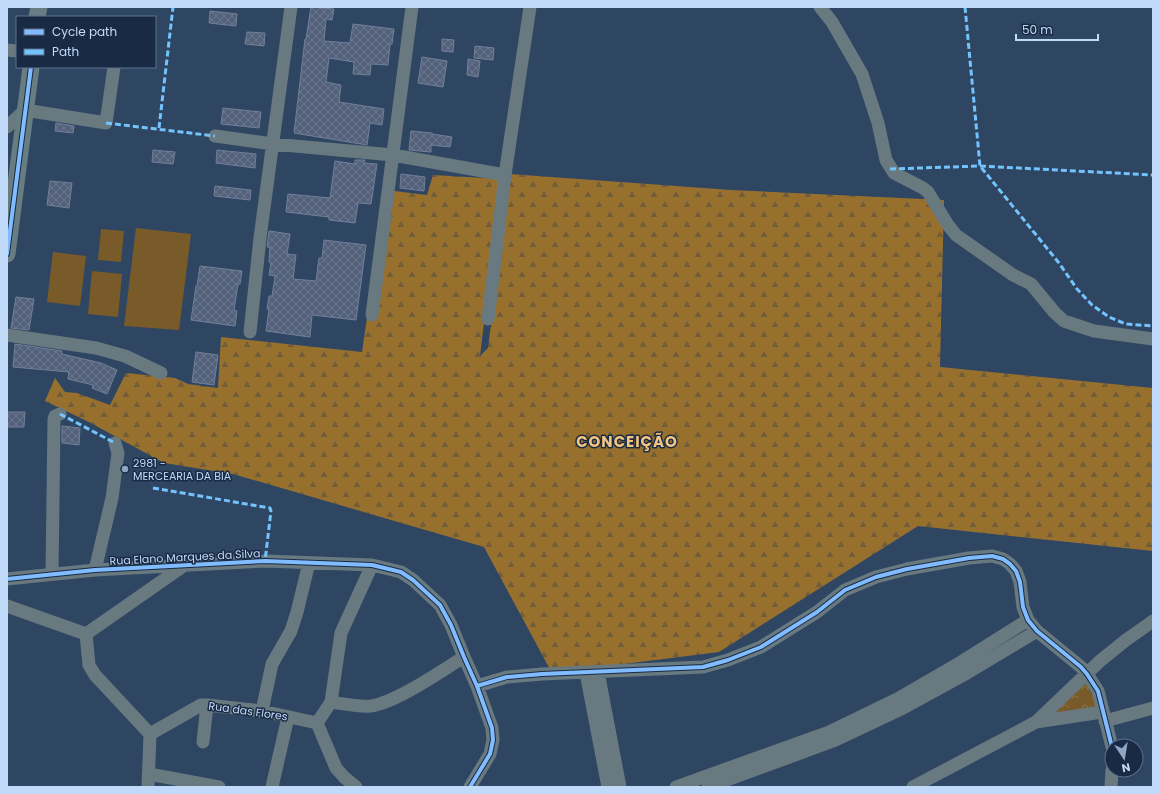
<svg xmlns="http://www.w3.org/2000/svg" width="1160" height="794" font-family="Poppins,sans-serif">
  <defs>
    <pattern id="forest-firs" width="22" height="20" patternUnits="userSpaceOnUse"><rect width="22" height="20" fill="#98702d"/><path d="M5 1l3.5 6h-7zM16 11l3.5 6h-7z" fill="#725d39"/></pattern>
    <pattern id="park-crowns" width="20" height="18" patternUnits="userSpaceOnUse"><rect width="20" height="18" fill="#795b29"/><path d="M2 6a3 3 0 1 1 6 0M12 15a3 3 0 1 1 6 0" fill="none" stroke="#8a7249"/></pattern>
    <pattern id="building-cross-hatch" width="8" height="8" patternUnits="userSpaceOnUse"><rect width="8" height="8" fill="#54617b"/><path d="M0 0l8 8M0 8l8-8" fill="none" stroke="#6b778f"/></pattern>
  </defs>
  <rect width="100%" height="100%" fill="#2f4663"/>
  <path fill="#795b29" d="M136,228l55,6 -12,96 -55,-4z
    M101,229l23,2 -3,31 -23,-2z
    M53,252l33,4 -6,50 -33,-4z
    M92,271l30,3 -4,43 -30,-3z"/>
  <path fill="url(#forest-firs)" d="M510,174l221,16 213,10 -4,167 213,21v163l-235,-25 -199,126 -167,21 -68,-126 -251,-73 -69,-11 -75,-41 -44,-21 10,-23 10,14 12,1 33,12 16,-32 49,5 13,6 30,4 3,-51 141,15 24,-162 41,5 6,-20 68,4 -21,177 8,-8z"/>
  <path fill="url(#park-crowns)" d="M1085,679l15,31 -54,8z"/>
  <path fill="url(#building-cross-hatch)" stroke="#727f99" d="M311,7l23,2 -2,11 -6,-1 -2,22 26,2 3,-19 41,5 -2,15h-2l-2,21 -17,-1 -1,11 -17,-1 1,-12 -25,-4 -3,24 15,3 -2,17 45,7 -2,16 -12,-2 -3,22 -73,-12 11,-94h1z
    M210,11l27,3 -1,12 -27,-3z
    M247,32l18,1 -1,13 -19,-2z
    M442,39l12,1 -1,12 -11,-1z
    M475,46l19,2 -1,12 -19,-2z
    M422,57l25,4 -4,26 -25,-4z
    M468,59l12,2 -2,16 -11,-2z
    M223,108l38,4 -2,16 -38,-4z
    M56,123l18,3 -1,7 -18,-2z
    M411,131l21,2v1l20,3 -2,10 -19,-2v7l-22,-2z
    M153,150l22,2 -2,12 -21,-2z
    M217,150l39,4 -1,14 -39,-5z
    M355,160h10l-1,3 13,1 -6,40 -13,-1 -3,20 -26,-3v-3l-43,-5 2,-18 42,4 5,-37 20,3z
    M401,174l24,3 -1,14 -24,-3z
    M50,181l22,2 -3,25 -22,-3z
    M215,186l36,4 -1,10 -36,-4z
    M269,231l21,3 -3,20 9,1 -3,24 23,2 3,-23h3l2,-18 42,5 -10,75 -44,-5 -2,22 -44,-6 3,-22h-2l2,-13h3l3,-20 -6,-1 2,-12 -2,-1 1,-15h-3z
    M200,266l42,5 -2,13h-2l-4,26 3,1 -2,15 -44,-6 5,-34h1z
    M16,297l18,2 -5,31 -18,-2z
    M15,344l47,7v3l39,9 16,7 -10,24 -15,-6 1,-3 -25,-6 1,-7 -56,-5z
    M196,352l22,3 -4,30 -22,-3z
    M7,412h18l-1,15h-17z
    M62,426l18,2 -1,17 -17,-2z"/>
  <g fill="none" stroke-linecap="round" stroke-linejoin="round">
    <path stroke="#697980" stroke-width="13" d="M820,7l12,15 30,52 16,49 8,37 8,13 29,15 5,4 20,33 8,10 57,40 18,9 24,29 9,8 30,10 59,8
      M7,50l10,1
      M7,127l18,-17 81,13 8,-56
      M215,136l58,8 120,11 112,20
      M372,315l40,-308
      M488,319l17,-144 25,-168
      M250,332l10,-94 31,-231
      M7,335l89,13 29,8 36,17
      M95,570l17,-72 6,-45 -3,-10
      M52,574l2,-155 1,-3 5,-2
      M7,579l88,-9 170,-9 107,4 29,7 12,8 27,25 11,20 13,32 13,29 15,42 1,12 -3,14 -20,33
      M7,606l79,28 3,31 6,10 55,59
      M86,634l96,-67
      M598,672l22,115
      M586,673l22,114
      M477,686l30,-9 35,-3 161,-7 25,-7 33,-13 56,-35 28,-22 31,-13 31,-8 62,-11 23,-2 11,3 7,5 6,7 4,11 3,25 5,13 9,11 44,36 6,7 11,17 14,56
      M331,702c13,2 27,5 40,4 26,-4 70,-35 93,-49
      M262,711l10,-47 19,-33 6,-19 12,-49
      M1105,721l48,-13
      M1036,722l66,-10
      M317,723l14,-21 10,-69 31,-68
      M203,742l4,-37
      M149,774l70,13
      M148,787l2,-53 51,-29h6l55,6 55,12 19,45 8,9 12,10
      M272,787l16,-70
      M676,787l153,-55 70,-34 62,-36 67,-42
      M708,787l125,-46 70,-33 64,-35 70,-42
      M913,787l123,-65 64,-61 26,-21 27,-19
      M1111,787l1,-17"/>
    <path stroke="#677d82" stroke-width="17" d="M37,17l2,-10
      M7,254l24,-187"/>
    <path stroke="#73c3fd" stroke-width="3" stroke-dasharray="6 3" stroke-linecap="butt" d="M965,7l15,159 79,97 18,26 15,16 17,12 17,7 27,2
      M106,123l109,13
      M159,128l14,-121
      M890,169l90,-3 173,9
      M60,414l55,29
      M153,488l117,20 1,3 -6,50"/>
    <g stroke="#192b44" stroke-width="6">
      <path id="cycleway" d="M7,254l24,-187
        M7,579l88,-9 170,-9 107,4 29,7 12,8 27,25 11,20 13,32 13,29 15,42 1,12 -3,14 -20,33
        M477,686l30,-9 35,-3 161,-7 25,-7 33,-13 56,-35 28,-22 31,-13 31,-8 62,-11 23,-2 11,3 7,5 6,7 4,11 3,25 5,13 9,11 44,36 6,7 11,17 14,56"/>
    </g>
    <use href="#cycleway" stroke="#80bcff" stroke-width="4"/>
  </g>
  <circle fill="#8fa6c5" stroke="#192b44" stroke-width="1.5" cx="125" cy="469" r="4"/>
  <g text-anchor="middle" stroke-width="3" stroke-linejoin="round" paint-order="stroke">
    <g font-size="11" fill="#c2dafa" stroke="#192b44" text-anchor="start">
      <text x="133" y="467">2981 -<tspan x="133" dy="13">MERCEARIA DA BIA</tspan></text>
    </g>
    <g font-size="11" fill="#c2dafa" stroke="#192b44">
      <text transform="translate(185 557) rotate(-3)" y="4">Rua Elano Marques da Silva</text>
      <text transform="translate(248 711) rotate(8)" y="4">Rua das Flores</text>
    </g>
    <g font-size="15" font-weight="bold" letter-spacing="1" fill="#f3c481" stroke="#192b44">
      <text x="627" y="447">CONCEIÇÃO</text>
    </g>
  </g>
  <rect width="1160" height="794" fill="none" stroke="#c2dafa" stroke-width="16"/>
  <rect x="16" y="16" width="140" height="52" fill="#192b44" stroke="#5d718d"/>
  <rect x="24" y="29" width="20" height="6" fill="#80bcff" stroke="#5d718d"/>
  <text x="52" y="36" font-size="12" fill="#c2dafa">Cycle path</text>
  <rect x="24" y="49" width="20" height="6" fill="#73c3fd" stroke="#5d718d"/>
  <text x="52" y="56" font-size="12" fill="#c2dafa">Path</text>
  <g transform="translate(1124 758) rotate(168)"><circle r="19" fill="#192b44" stroke="#5d718d"/>
  <path d="M0-3L7 15L0 10L-7 15Z" fill="#8fa6c5"/>
  <text y="-6" font-size="11" font-weight="bold" text-anchor="middle" fill="#c2dafa">N</text>
  </g>
  <path d="M1016 34v6h82v-6" fill="none" stroke="#c2dafa" stroke-width="2"/>
  <text x="1022" y="34" font-size="12" fill="#c2dafa" stroke="#192b44" stroke-width="3" paint-order="stroke">50 m</text>
</svg>
